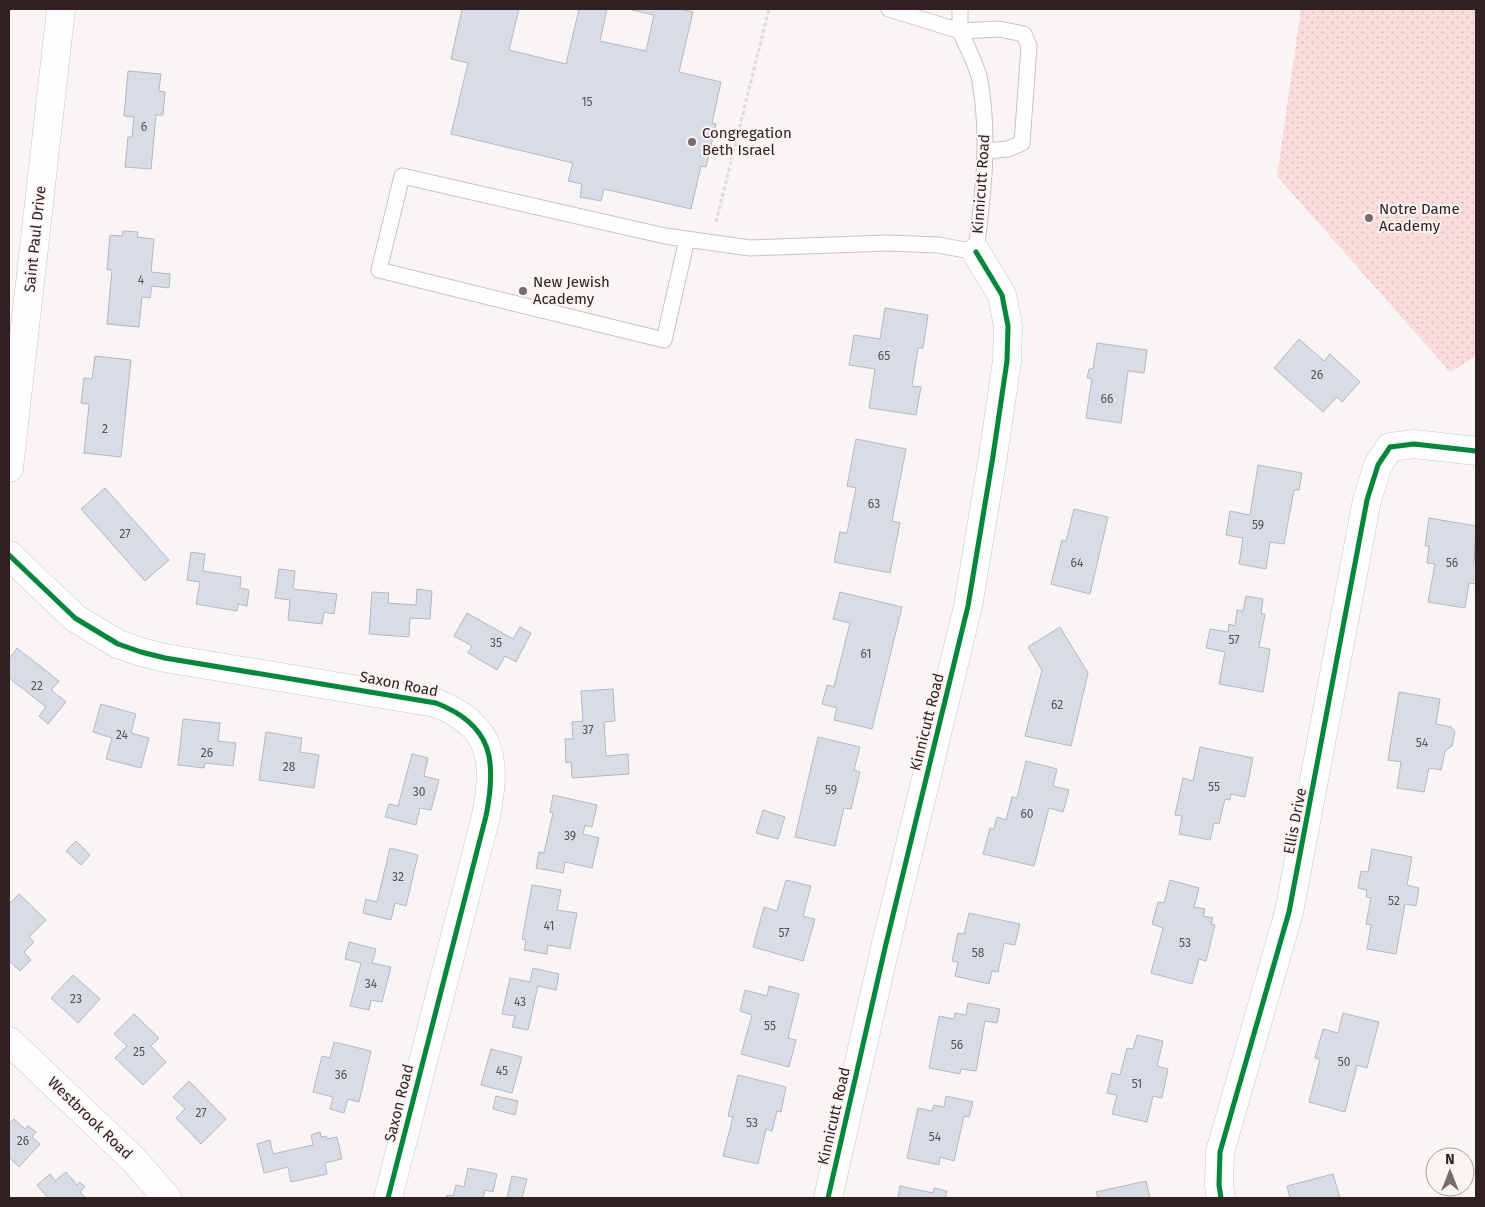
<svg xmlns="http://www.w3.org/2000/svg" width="1485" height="1207" font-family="'Fira Sans',sans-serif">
  <defs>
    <pattern id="park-dots" width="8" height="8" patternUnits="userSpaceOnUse" patternTransform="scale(1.25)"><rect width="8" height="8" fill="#f9dcdb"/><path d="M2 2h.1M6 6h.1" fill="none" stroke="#d6bcbc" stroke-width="1.8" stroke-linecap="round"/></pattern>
  </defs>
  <rect width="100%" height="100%" fill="#faf5f5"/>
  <path fill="url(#park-dots)" d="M1301,9h175v347l-26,16 -173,-196z"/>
  <path fill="#d7dce7" stroke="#b6b7bd" d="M462,9h57l-10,41 57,14 13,-55h28l-7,32 46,10 8,-36 -26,-6h52l13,3 -14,60 42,10 -9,41 4,1 -10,43 -5,-1 -10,43 -87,-20 -3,12 -21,-4 2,-13 -14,-3 5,-18 -122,-29 17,-71 -17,-4z
    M128,71l33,3 -2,17 6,1 -2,23h-7l-5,54 -26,-2 3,-30h4l2,-20 -10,-1z
    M123,231l15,1 -1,5 17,2 -3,33 19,2 -1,14 -17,-2 -2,12 -8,-1 -3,30 -32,-3 5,-54h-5l3,-35 12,1z
    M885,308l43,7 -5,33h-5l-6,38 9,1 -5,28 -47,-7 6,-39 -26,-4 5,-30 26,4z
    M1299,339l25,22 6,-7 30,28 -18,20 -5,-5 -14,15 -49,-44z
    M1097,343l50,7 -3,23 -16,-2 -7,52 -35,-5 6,-39 -5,-1 2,-9h4z
    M95,356l36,4 -10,97 -37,-4 5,-49 -8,-1 3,-25 8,1z
    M856,439l50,10 -14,72 8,2 -10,50 -56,-11 6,-30 7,1 9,-45 -9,-2z
    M1258,465l44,8 -3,17h-5l-10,54 -14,-2 -4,27 -27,-5 4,-26 -17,-3 4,-24 20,4z
    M105,488l64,72 -24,21 -64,-72z
    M1074,509l34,8 -18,77 -39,-10 11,-44 4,1z
    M1429,518l47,8 -2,38h2v20l-7,-1 -4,25 -37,-6 7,-38 -8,-1 2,-17h-4z
    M191,552l14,2 -2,17 38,6 -1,11 9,2 -2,16 -9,-2 -1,7 -41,-7 4,-22 -13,-2z
    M279,569l16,2 -2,18 44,5 -3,20 -10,-2 -2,12 -34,-4 2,-20 -15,-2z
    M417,589l15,2 -2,28 -20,-1 -1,19 -40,-3 3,-42 17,1 -1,10 28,2z
    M840,592l62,15 -30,122 -38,-9 3,-12 -15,-4 5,-19 7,2 16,-64 -17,-4z
    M1246,596l17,3 -2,15h4l-6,33 11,2 -7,43 -44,-8 6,-32 -19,-4 4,-19 18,3 1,-8 6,2 2,-16 6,1z
    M467,613l46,26 7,-12 11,6 -15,29 -11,-6 -8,14 -29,-17 4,-7 -18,-10z
    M1060,627l28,46 -17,73 -46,-10 17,-66 -14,-23z
    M17,648l42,33 -8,9 15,12 -18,22 -9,-8 7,-9 -37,-29v-19z
    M613,689l2,32 -11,1 2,34 22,-2 1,20 -57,4 -1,-16 -5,1 -1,-24h8l-1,-17 11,-1 -2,-30z
    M1399,692l41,7 -4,25 15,3 4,5 -3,14 -7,5 -4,19 -12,-2 -5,24 -27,-4 4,-26 -13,-2z
    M101,704l35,10 -5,19 18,5 -8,30 -35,-9 6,-21 -19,-6z
    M183,719l37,4 -2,18 18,2 -3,23 -28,-3 -1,5 -26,-3z
    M266,732l36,6 -2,14 19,3 -5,33 -55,-8z
    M818,737l42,10 -6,23 6,2 -9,37 -7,-1 -9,38 -40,-9z
    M1200,747l53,11 -8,39 -14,-3 -1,6 -5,-1 -6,25 -5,-1 -4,17 -31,-6 3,-18 -7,-1 8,-37 10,3z
    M412,754l16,4 -4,18 15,4 -8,30 -11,-2 -4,17 -31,-8 4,-13 9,2z
    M1026,761l31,8 -4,17 16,4 -6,22 -14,-4 -15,58 -51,-12 7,-26 4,1 3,-12 9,3 6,-23 5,1z
    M553,795l44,10 -5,22 -7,-2 -2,9 16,4 -7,30 -27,-6 -2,11 -27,-5 3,-16 5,1 9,-40 -3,-1z
    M763,810l22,7 -7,22 -22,-6z
    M76,841l14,14 -9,10 -15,-14z
    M390,848l28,7 -12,51 -11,-3 -4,17 -28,-7 3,-14 11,3z
    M1372,849l40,8 -5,28 12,3 -3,18 -11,-2 -9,50 -29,-5 4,-24 -5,-1 5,-26 -5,-1 1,-7 -9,-2 3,-17 7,1z
    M786,880l25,6 -8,30 12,3 -12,42 -50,-14 11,-40 13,4z
    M1170,880l29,8 -5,19 11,2 -2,7 10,2 -2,6 4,1 -9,36 -7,-2 -7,25 -41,-11 12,-45 -11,-4 6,-22 6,1z
    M532,885l29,5 -4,20 20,3 -7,36 -22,-4 -1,9 -23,-4 2,-10 -4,-1z
    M19,894l27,26 -17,17 5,5 -10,10 7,8 -11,11 -11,-10v-57z
    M969,913l51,11 -5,21 -11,-2 -6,29 -6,-1 -3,13 -34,-8 3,-14 -6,-1 6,-28 6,1z
    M349,942l27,7 -4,14 19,4 -9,35 -11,-2 -2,10 -19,-4 11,-43 -16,-4z
    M533,968l26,6 -3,16 -18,-4 -10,44 -16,-3 3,-11 -13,-2 8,-36 20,4z
    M73,975l27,24 -22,24 -27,-25z
    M769,986l30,8 -11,44 8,2 -7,27 -48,-13 11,-39 -12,-4 5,-21 22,6z
    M968,1003l32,6 -3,14 -12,-2 -9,50 -15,-2 -1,5 -31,-6 10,-52 15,3 1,-6 11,2z
    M1343,1013l36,9 -12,46 -10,-3 -12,47 -36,-10 11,-43 -5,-1 8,-29 15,4z
    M134,1014l25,24 -8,8 15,16 -23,23 -28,-27 12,-12 -13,-12z
    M1137,1035l26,6 -6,25 11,3 -6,29 -9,-2 -6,26 -35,-8 5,-19 -10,-2 5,-20 8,2 7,-27 6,1z
    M334,1042l37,9 -12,51 -11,-3 -4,14 -14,-4 3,-12 -20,-5 9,-36 8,2z
    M491,1049l31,8 -10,36 -31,-8z
    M738,1075l48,12 -5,25 -4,-1 -5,20 -6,-2 -8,35 -35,-8 10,-39 -5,-1z
    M189,1081l37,38 -25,25 -25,-26 9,-9 -12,-12z
    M496,1096l22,5 -3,14 -22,-6z
    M946,1096l27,6 -4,15 -5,-1 -10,45 -14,-4 -1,8 -32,-7 11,-50 14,3 2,-6 10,2z
    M14,1119l11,10 3,-3 8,6 -4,5 8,7 -21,23 -10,-10v-33z
    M320,1132l1,5 5,-1 1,3 10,-2 5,22 -17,4 2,11 -36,8 -3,-15 -24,6 -7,-29 13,-4 3,14 40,-9 -2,-10z
    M468,1168l29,6 -4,18 -8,-2 -2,8h-37l1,-3 6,1 3,-11 8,2z
    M66,1172l11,13 3,-3 5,5 -5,5 6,6h-38l-11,-13 13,-11 5,7z
    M1333,1174l7,24h-50l-3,-12z
    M512,1176l15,3 -5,19h-15z
    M1146,1181l4,17h-52l-2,-6z
    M900,1186l33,7 1,-5 13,3 -2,7h-47z"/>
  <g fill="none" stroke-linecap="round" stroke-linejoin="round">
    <g stroke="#cbc2c1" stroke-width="17">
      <path id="lane" d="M960,9v22l39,-2 25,5 5,12 -7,97 -14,6 -23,2
        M687,239l-23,101 -285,-70 23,-94 263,60 85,12 138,-5 50,2 38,7c7,-57 14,-114 4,-171 -3,-17 -14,-35 -20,-50l-71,-22"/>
    </g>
    <g stroke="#cbc2c1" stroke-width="29">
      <path id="street" d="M9,468l52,-459
        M9,555l66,63 43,26 23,8 24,6 271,45c57,22 61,58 50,113l-98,382
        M9,1041l125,119 33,38
        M828,1198l57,-250 83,-342 25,-150 14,-95 1,-35 -6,-31 -26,-43
        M1221,1198l-2,-13 1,-33 69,-240 78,-412 11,-35 12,-18 24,-3 62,7"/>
    </g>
    <path stroke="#dcdbdb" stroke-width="3" stroke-dasharray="4 2.5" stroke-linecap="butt" d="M716,222l53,-213"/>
    <use href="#lane" stroke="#fefefe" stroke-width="15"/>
    <use href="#street" stroke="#fefefe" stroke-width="28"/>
    <g stroke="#fcf3f3" stroke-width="8">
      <path id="cycleway" d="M9,555l66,63 43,26 23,8 24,6 271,45c57,22 61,58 50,113l-98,382
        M828,1198l57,-250 83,-342 25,-150 14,-95 1,-35 -6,-31 -26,-43
        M1221,1198l-2,-13 1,-33 69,-240 78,-412 11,-35 12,-18 24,-3 62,7"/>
    </g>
    <use href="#cycleway" stroke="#00873e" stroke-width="5"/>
  </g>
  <g fill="#776b6b" stroke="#fcf3f3" stroke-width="2">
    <circle cx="692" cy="142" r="5"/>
    <circle cx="1369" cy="218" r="5"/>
    <circle cx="523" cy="291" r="5"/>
  </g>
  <g text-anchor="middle" stroke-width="4" stroke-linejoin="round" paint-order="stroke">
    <g font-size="12" fill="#5a5052">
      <text x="587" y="106">15</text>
      <text x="144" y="131">6</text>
      <text x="141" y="284">4</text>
      <text x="884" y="360">65</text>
      <text x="1317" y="379">26</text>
      <text x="1107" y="403">66</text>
      <text x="105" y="433">2</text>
      <text x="874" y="508">63</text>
      <text x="1258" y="529">59</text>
      <text x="125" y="538">27</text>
      <text x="1077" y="567">64</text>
      <text x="1452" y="567">56</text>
      <text x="1234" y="644">57</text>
      <text x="496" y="647">35</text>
      <text x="866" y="658">61</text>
      <text x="37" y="690">22</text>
      <text x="1057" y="709">62</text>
      <text x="588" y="734">37</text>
      <text x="122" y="739">24</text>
      <text x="1422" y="747">54</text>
      <text x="207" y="757">26</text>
      <text x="289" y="771">28</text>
      <text x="1214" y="791">55</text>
      <text x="831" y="794">59</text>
      <text x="419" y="796">30</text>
      <text x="1027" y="818">60</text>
      <text x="570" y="840">39</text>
      <text x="398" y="881">32</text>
      <text x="1394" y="905">52</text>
      <text x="549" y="930">41</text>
      <text x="784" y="937">57</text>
      <text x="1185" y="947">53</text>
      <text x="978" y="957">58</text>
      <text x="371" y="988">34</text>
      <text x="76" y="1003">23</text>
      <text x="520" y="1006">43</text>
      <text x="770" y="1030">55</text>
      <text x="957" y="1049">56</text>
      <text x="139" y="1056">25</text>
      <text x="1344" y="1066">50</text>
      <text x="502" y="1075">45</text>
      <text x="341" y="1079">36</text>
      <text x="1137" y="1088">51</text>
      <text x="201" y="1117">27</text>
      <text x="752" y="1127">53</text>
      <text x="935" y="1141">54</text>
      <text x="23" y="1145">26</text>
    </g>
    <g font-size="15" fill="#302120" stroke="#fcf3f3" text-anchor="start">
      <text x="702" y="138">Congregation<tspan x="702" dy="17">Beth Israel</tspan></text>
      <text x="1379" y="214">Notre Dame<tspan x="1379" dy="17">Academy</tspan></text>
      <text x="533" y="287">New Jewish<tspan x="533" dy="17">Academy</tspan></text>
    </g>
    <g font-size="15" fill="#302120" stroke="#fcf3f3">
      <text transform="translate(981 184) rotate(-86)" y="5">Kinnicutt Road</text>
      <text transform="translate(35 239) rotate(-84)" y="5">Saint Paul Drive</text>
      <text transform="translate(399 684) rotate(11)" y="5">Saxon Road</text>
      <text transform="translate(927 722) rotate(-76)" y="5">Kinnicutt Road</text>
      <text transform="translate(1295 821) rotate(-79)" y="5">Ellis Drive</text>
      <text transform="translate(399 1103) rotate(-76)" y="5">Saxon Road</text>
      <text transform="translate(834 1116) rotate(-77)" y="5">Kinnicutt Road</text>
      <text transform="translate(90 1118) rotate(44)" y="5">Westbrook Road</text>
    </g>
  </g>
  <rect width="1485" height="1207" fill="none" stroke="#302120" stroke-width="20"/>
  <g transform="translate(1450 1172)"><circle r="24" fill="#fcf3f3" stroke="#aa9f9f"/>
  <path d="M0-4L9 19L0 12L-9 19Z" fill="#776b6b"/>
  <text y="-8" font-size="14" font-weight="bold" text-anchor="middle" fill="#302120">N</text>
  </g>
</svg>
